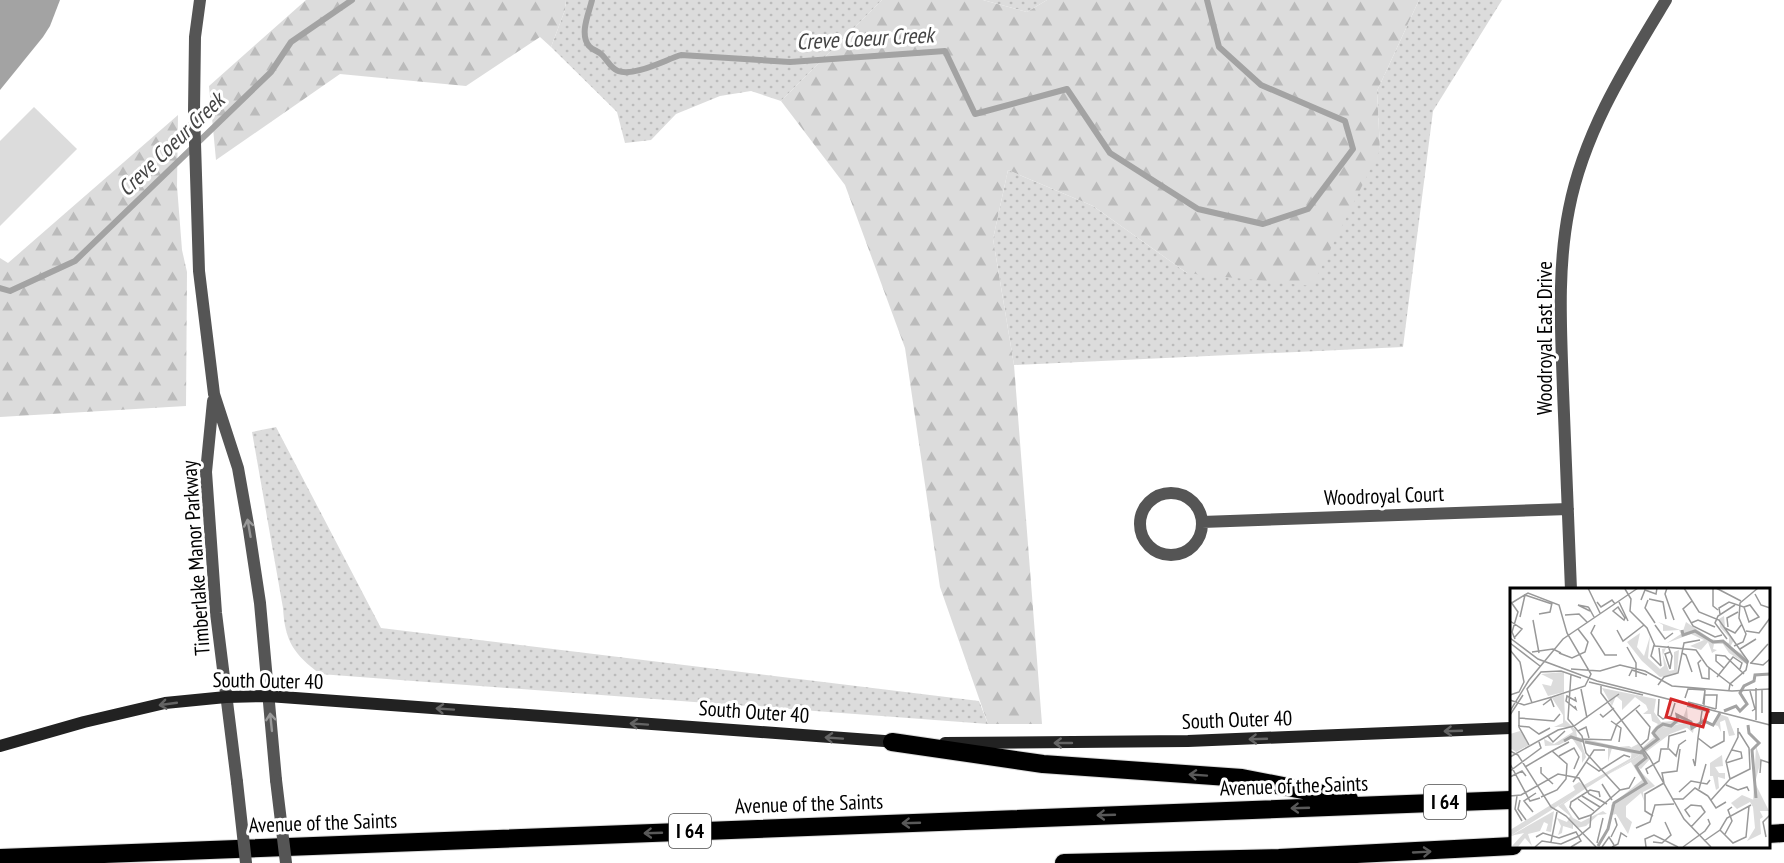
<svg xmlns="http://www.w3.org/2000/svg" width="1784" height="863" font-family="'PT Sans Narrow',sans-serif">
  <defs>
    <pattern id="green-dots" width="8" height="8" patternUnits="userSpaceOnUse" patternTransform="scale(1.5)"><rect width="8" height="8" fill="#dcdcdc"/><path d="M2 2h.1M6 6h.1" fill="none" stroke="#bbb" stroke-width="1.8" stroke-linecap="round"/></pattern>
    <pattern id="forest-firs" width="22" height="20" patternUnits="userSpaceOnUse" patternTransform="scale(1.5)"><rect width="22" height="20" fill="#dcdcdc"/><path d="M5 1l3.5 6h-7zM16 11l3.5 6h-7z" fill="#bbb"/></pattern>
  </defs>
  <rect width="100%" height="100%" fill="#fff"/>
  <path fill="url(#green-dots)" d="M566,0h316l-101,101 -30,-10 -31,5 -44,18 -25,26 -26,3 -8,-31 -66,-65 14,-37z
    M983,0h64l-20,12z
    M1419,0h83l-69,111 -30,236 -389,18 -21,-126 15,-69 85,36 94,67 193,-123 -3,-59z
    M276,427l105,201 598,73 9,23 -668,-50c-26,-20 -35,-32 -37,-66l-31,-176z"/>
  <path fill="url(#forest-firs)" d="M306,0h260l-1,10 -14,37 -11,-10 -74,49 -126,-12 -124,86 -7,-74z
    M882,0h101l44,12 20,-12h372l-42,91 3,59 -68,136 -125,-13 -94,-67 -85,-36 -15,69 21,126 28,359h-54l-48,-137 -35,-239 -60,-163 -64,-84z
    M178,115l-1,71 5,64 5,22 -1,134 -186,11v-159l8,5z"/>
  <path fill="#dcdcdc" d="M34,107l43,42 -77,77v-85z"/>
  <path fill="#a3a3a3" d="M0,0h60l-10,26 -7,11 -43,53z"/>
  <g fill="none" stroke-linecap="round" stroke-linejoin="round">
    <path stroke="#a3a3a3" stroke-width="6" d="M592,0c-3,13 -13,34 -3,46 3,4 9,5 12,8 6,5 9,14 17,17 16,6 47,-11 63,-16l109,7 155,-11 30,63 92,-25 43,64 88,56 65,15 45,-15 45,-60 -8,-28 -84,-36 -42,-38 -12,-47
      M0,288l10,3 65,-30 196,-189 20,-30 61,-42"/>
    <g stroke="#dbdbdb" stroke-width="20">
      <path id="highway" d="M892,742l151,22 199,14 107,21
        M1768,789h16
        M1768,834l16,-1
        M0,858l1511,-58
        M1064,863l215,-5 234,-12"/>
    </g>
    <path stroke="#555" stroke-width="12" d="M200,0l-5,37 -1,74 5,160 15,123 24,74 11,62 11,73 16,177
      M213,401l-7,71 10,141 21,169
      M1140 524a31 31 0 1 1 62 0a31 31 0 1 1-62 0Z
      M1202,522l366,-13
      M1571,590c-3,-67 -5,-133 -8,-200 -2,-60 -6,-121 6,-181 15,-77 57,-143 97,-209"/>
    <path stroke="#222" stroke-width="12" d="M1768,718h16
      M945,743l243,-2 323,-13
      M0,746l84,-24 81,-19 61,-6 42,-1 630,46"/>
    <use href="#highway" stroke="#000" stroke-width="18"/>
    <path stroke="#555" stroke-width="12" d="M276,780l10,83
      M237,782l9,81"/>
  </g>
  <defs><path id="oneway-shaft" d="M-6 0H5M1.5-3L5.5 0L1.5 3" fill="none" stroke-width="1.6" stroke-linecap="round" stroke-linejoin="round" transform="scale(1.5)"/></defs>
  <g stroke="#999">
    <use href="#oneway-shaft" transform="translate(249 528) rotate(-100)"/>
    <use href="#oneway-shaft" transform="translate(271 722) rotate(-96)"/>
  </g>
  <g stroke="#646464">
    <use href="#oneway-shaft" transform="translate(168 704) rotate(172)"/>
    <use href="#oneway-shaft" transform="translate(445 709) rotate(-176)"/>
    <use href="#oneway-shaft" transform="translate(639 724) rotate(-176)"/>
    <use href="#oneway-shaft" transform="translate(1453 731) rotate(178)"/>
    <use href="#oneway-shaft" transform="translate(834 738) rotate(-176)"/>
    <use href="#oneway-shaft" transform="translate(1258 739) rotate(178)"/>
    <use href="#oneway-shaft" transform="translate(1063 743) rotate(180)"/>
  </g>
  <g stroke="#595959">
    <use href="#oneway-shaft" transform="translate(1198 775) rotate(-176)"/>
    <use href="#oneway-shaft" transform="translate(1300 808) rotate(178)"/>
    <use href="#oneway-shaft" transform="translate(1106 815) rotate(178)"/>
    <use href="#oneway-shaft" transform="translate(911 823) rotate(178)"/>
    <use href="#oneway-shaft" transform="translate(653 833) rotate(178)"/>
    <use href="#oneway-shaft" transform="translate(1422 852) rotate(-3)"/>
  </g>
  <g text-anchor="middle" stroke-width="6" stroke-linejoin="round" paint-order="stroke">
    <g fill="#fff" stroke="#4c4c4c" stroke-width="1.5">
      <rect x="1424" y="785" width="42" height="34" rx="4.5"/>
      <rect x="669" y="814" width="42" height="34" rx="4.5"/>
    </g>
    <g font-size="20" font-weight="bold" fill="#000">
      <text x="1445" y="809">I 64</text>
      <text x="690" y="838">I 64</text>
    </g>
    <g font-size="21" fill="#000" stroke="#fff">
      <text transform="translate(1545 338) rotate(-90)" y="7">Woodroyal East Drive</text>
      <text transform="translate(1384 496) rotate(-2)" y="7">Woodroyal Court</text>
      <text transform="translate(196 558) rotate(-94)" y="7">Timberlake Manor Parkway</text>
      <text transform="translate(268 681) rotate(1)" y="7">South Outer 40</text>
      <text transform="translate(754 712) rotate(4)" y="7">South Outer 40</text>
      <text transform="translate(1237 720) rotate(-2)" y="7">South Outer 40</text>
      <text transform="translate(1294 786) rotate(-2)" y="7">Avenue of the Saints</text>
      <text transform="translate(809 804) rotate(-2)" y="7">Avenue of the Saints</text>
      <text transform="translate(323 823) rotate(-2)" y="7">Avenue of the Saints</text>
    </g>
    <g font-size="22" font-style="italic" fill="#444" stroke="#fff">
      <text transform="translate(865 38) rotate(-3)" y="8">Creve Coeur Creek</text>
      <text transform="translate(171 144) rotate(-44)" y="8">Creve Coeur Creek</text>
    </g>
  </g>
  <g transform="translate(1510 588)">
    <rect width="260" height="260" fill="#fff"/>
    <path d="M181,133v5l-21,8 -24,18 -4,-4 22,-20zM10,143l9,14 -13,7 -6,-4v-14zM128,156l12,15 -9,10 -4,-2 7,-6v-9l-134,84v-6l65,-40 -2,-4 6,-4 5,3 47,-27 1,-11zM246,158l5,14 -6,23 14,28h-11l-5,-8z" fill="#dcdcdc"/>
    <path d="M214,28l1,11 9,13 -4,7 14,8 4,10 -19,-12 -6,-9h-9l-1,5 4,1 -5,3 -4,-11 -7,8 -11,-4 14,-6 -13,-6 -24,9 14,-9 -2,-4 -16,1v-6l-5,-3 25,9 3,-9 25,17 18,4v-6l-9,-10 -1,-8zM130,45l-3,14 7,9 6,-20 -2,22 12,11 4,-3 -2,-17 4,-1 -3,7 6,16 5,-1v-18l5,-2 -2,24 -17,3 -18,-16 -15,-19zM54,84v20l-16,4 -6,-12 9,2 2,-6 -12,-6zM92,100l54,11 -2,13 7,10 12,-1 5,-7 5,4 4,-11 1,14 -24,7 -5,8 -6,1 -1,-6 6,-7 -6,-3 -1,-7h-8l5,-4 -2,-5 -11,-8 -13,13v-9l-6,-5 -4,10zM54,106l1,26 11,10 1,7 42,10 10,-1 9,5 -5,3 -21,-6 -4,14v-15l-27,-5 5,15 -4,6v-10l-10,-15 -13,7 -14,1 -1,-7 10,5 19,-12 -3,-5h-16l9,-4v-8l-11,-17zM209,126l9,3 7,18 -6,1 -4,-16 -5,2 1,10 -3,-6 -14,-4 -10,5 -1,6 -7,-6 13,-4 3,-5 11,6zM134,164l2,8 -9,8 18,18 -12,6 1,9 -3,-8 -15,13v11l6,5 -4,12 -12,-20 -4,1 -1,-10 31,-25 -11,-18 -22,12zM212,167l1,11 -8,1 4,6h6v6l-7,-2 1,11 -3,2 -3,-14h-3v-13zM73,202l-19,14 9,14 8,4 22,-11 4,3 -9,1 -12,11 -9,2 -4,-4v5l-10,-3 -1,7 -4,2 3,-9 -4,-8 10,4 3,-6 -12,-10zM232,207l12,5 9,17 -3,2 1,15 -14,7 8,-13 -2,-21 -3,-5 -13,7 -6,-6zM44,223l-3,21 -5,-1 2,-7 -4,-2 -4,9 -12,3 4,12 -7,-8 -7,9 -6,-1 12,-13 -14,3z" fill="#dcdcdc"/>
    <path fill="none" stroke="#a3a3a3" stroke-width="3" d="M172,42l1,5 12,-4 18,11 10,-1 25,22M214,123l12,-5 4,5 7,-7 -7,-11 4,-7 10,-5 1,-6 15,-1M238,137l1,8 10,10 -7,7 4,48M54,153l7,-4 12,4M75,154l57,11M88,258l10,-17 6,-26 32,-20 -10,-17 10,-8 -4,-7 16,-12 -5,-6 4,-5 6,-4 8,2 7,-6 -1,-5 14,7 1,6 12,-7 9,4 7,-12"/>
    <path fill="none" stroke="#999" stroke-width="1.5" d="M78,0l12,25M157,0l-2,6 9,26M174,0l15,24 20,8 29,41 -2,9 -16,14 -1,6M203,0v18l5,4M206,0l25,13M115,1l6,10 -1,12 17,17 8,18 41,4 11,16 26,20M245,6l6,11 9,3M139,11l14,3 3,17M131,12l4,-10 11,4 1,-6M138,12l-3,8 10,15M182,13l-9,8 10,17 22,11 7,-2M1,14l7,10 -6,20 3,7M87,14l4,5 11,-7 3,4M109,14l9,19M0,16l18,-11 31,12 8,28 24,41 -6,12 -33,11 -28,8 -14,-5M108,19l7,11 -1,2 -11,-9zM80,23l-12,-6 10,2 1,1 5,9M29,26l11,-2 2,-9M210,26l-1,-6 10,-6 15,5 5,15 10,-5 -9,-12 -6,2M55,27l14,-1 8,8M10,29l5,-22 27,9M23,32l6,33M0,33l12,8 -8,9M181,35l7,-3 17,7M85,37l-4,8 14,22h12M145,37l10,14 8,-6M218,39l-1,-9 11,-6M215,40l10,5 7,-9M107,42l6,11 21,-16M236,43l13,2 11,-15M0,50l28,21 59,22 173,44M217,51l-12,-16 3,-7 17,-11M0,55l30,23M144,57l-3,11 10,10M158,58l4,10 -2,13M224,58l9,-4 3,-8 -7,-16 1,-15 18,-15M117,59l9,16v14M149,60l2,18M230,61l16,-10M0,62l10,12 4,20 -5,10 -9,3M22,64l21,-3 8,4M160,64l-5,2 5,15M49,65l13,5 13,-6 3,-10 -10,-13M172,65l4,2 6,17M191,72l-3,3 4,15 7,1v-11M240,75l13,2 7,-6M241,75l17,-19M214,80l-8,-7v-6l9,1 19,18M61,81l29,2 20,-6 25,6 27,15 60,5 38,-2M61,86l-3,45 14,17 4,17 34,37M119,88l3,-6 15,5M207,89l16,-20 9,6 -2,6M79,94l54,13M148,97l6,-8 14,-4 6,-30 16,-3M91,98v7l48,64 35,62 27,28M246,100v32M71,101l6,29M252,102v23M240,103l5,18 -3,2M194,107h13l-1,14M65,109l1,4 -9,-5 -1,5 10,8 -1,-3M175,110l3,-9 17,1M149,111l-1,16 5,4 8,-3 4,-13M178,114l28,7M22,115l-5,-14 14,-17 20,-1 20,7M193,116l2,-14 -1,15M33,117l8,-6 3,8M177,118l23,6M126,122l14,17 -2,12 -8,7M0,123l19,-31 34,-41 75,-51M9,123v16l10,18M192,123l-4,27 13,10 13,-7v-10M90,126l3,3 11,-9M0,127l13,-20M9,130l35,3 6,-7M101,133l10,7 -2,14M8,138l11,1 10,7 11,-6M68,143l8,-4 3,11M38,148l5,6 12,-11M73,151l28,1 6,-16 23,-19M158,160l1,-12 17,-5M0,163l8,4 33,52 15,9 30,31M42,163l17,-9M49,168l15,-8 5,9 -5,12M0,169l48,-27 16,-4 45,-32M183,171l2,7 3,-28M76,174l13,9 25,-16 6,2M216,175l16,-5 -1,-6 -9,-2M0,176l20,37 10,-3M15,179l27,-16 15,13 -1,15 -9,11 -16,7M31,179v6l12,11M0,183l31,-23 -2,-6M250,185l1,-13 9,3M138,186l-2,-5 13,-8 2,-12h8l7,7 3,-11 7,-5M0,189l12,-6 4,5M220,191l20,-10 -1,-21 -10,-16M220,191l-4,-18 12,-24v-9M63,194l21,-32h11M92,196l10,16M216,197l12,5 9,-3 2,4M189,201l7,-25M110,202l9,-2 6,-11M169,204l12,-11 16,3 3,-4M0,208l11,-1 37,-21 21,4 10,16 18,10M7,208l-2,13 7,12M72,208l18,11M198,208l8,12 10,-6M90,209l-1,-5 -9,-2 -19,12 -1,5 9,12 12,-4 29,-25M68,211l16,12M162,211h11l12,-11 13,8M10,212l-2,9 8,11M201,212l19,-21M23,224l-9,-11 12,-8M143,228l-8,-5v-17l19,-11 -2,-10 15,-2 3,-22M180,229l-5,-7 6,-5 10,1 4,6 -14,15M126,240l14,-6 5,-17 19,-1M210,242l13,13 13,-6 3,-31M215,246l7,-13 -4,-11 4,-3M26,249l7,-4 16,5 17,-6 5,9 -10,6M101,249l6,-12 -2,-7M256,249l-3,-15 7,-7M194,253l16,-11 7,-12 24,-13M41,254l6,-30M143,254l9,1 9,-8 -6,-13M87,255l6,-25M25,259l7,-6 19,3 18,-8 11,-9 1,-12M92,259l7,-10 5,8M102,259l6,-3 3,-11 6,4M136,259l-1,-8 9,-4 24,12M173,259l22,-16 5,-7 -2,-5"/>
    <path fill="#d62828" fill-opacity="0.15" stroke="#d62828" stroke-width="3" d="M161,111l37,11 -5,17 -37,-10z"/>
    <rect width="260" height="260" fill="none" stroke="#000" stroke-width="3"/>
  </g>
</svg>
